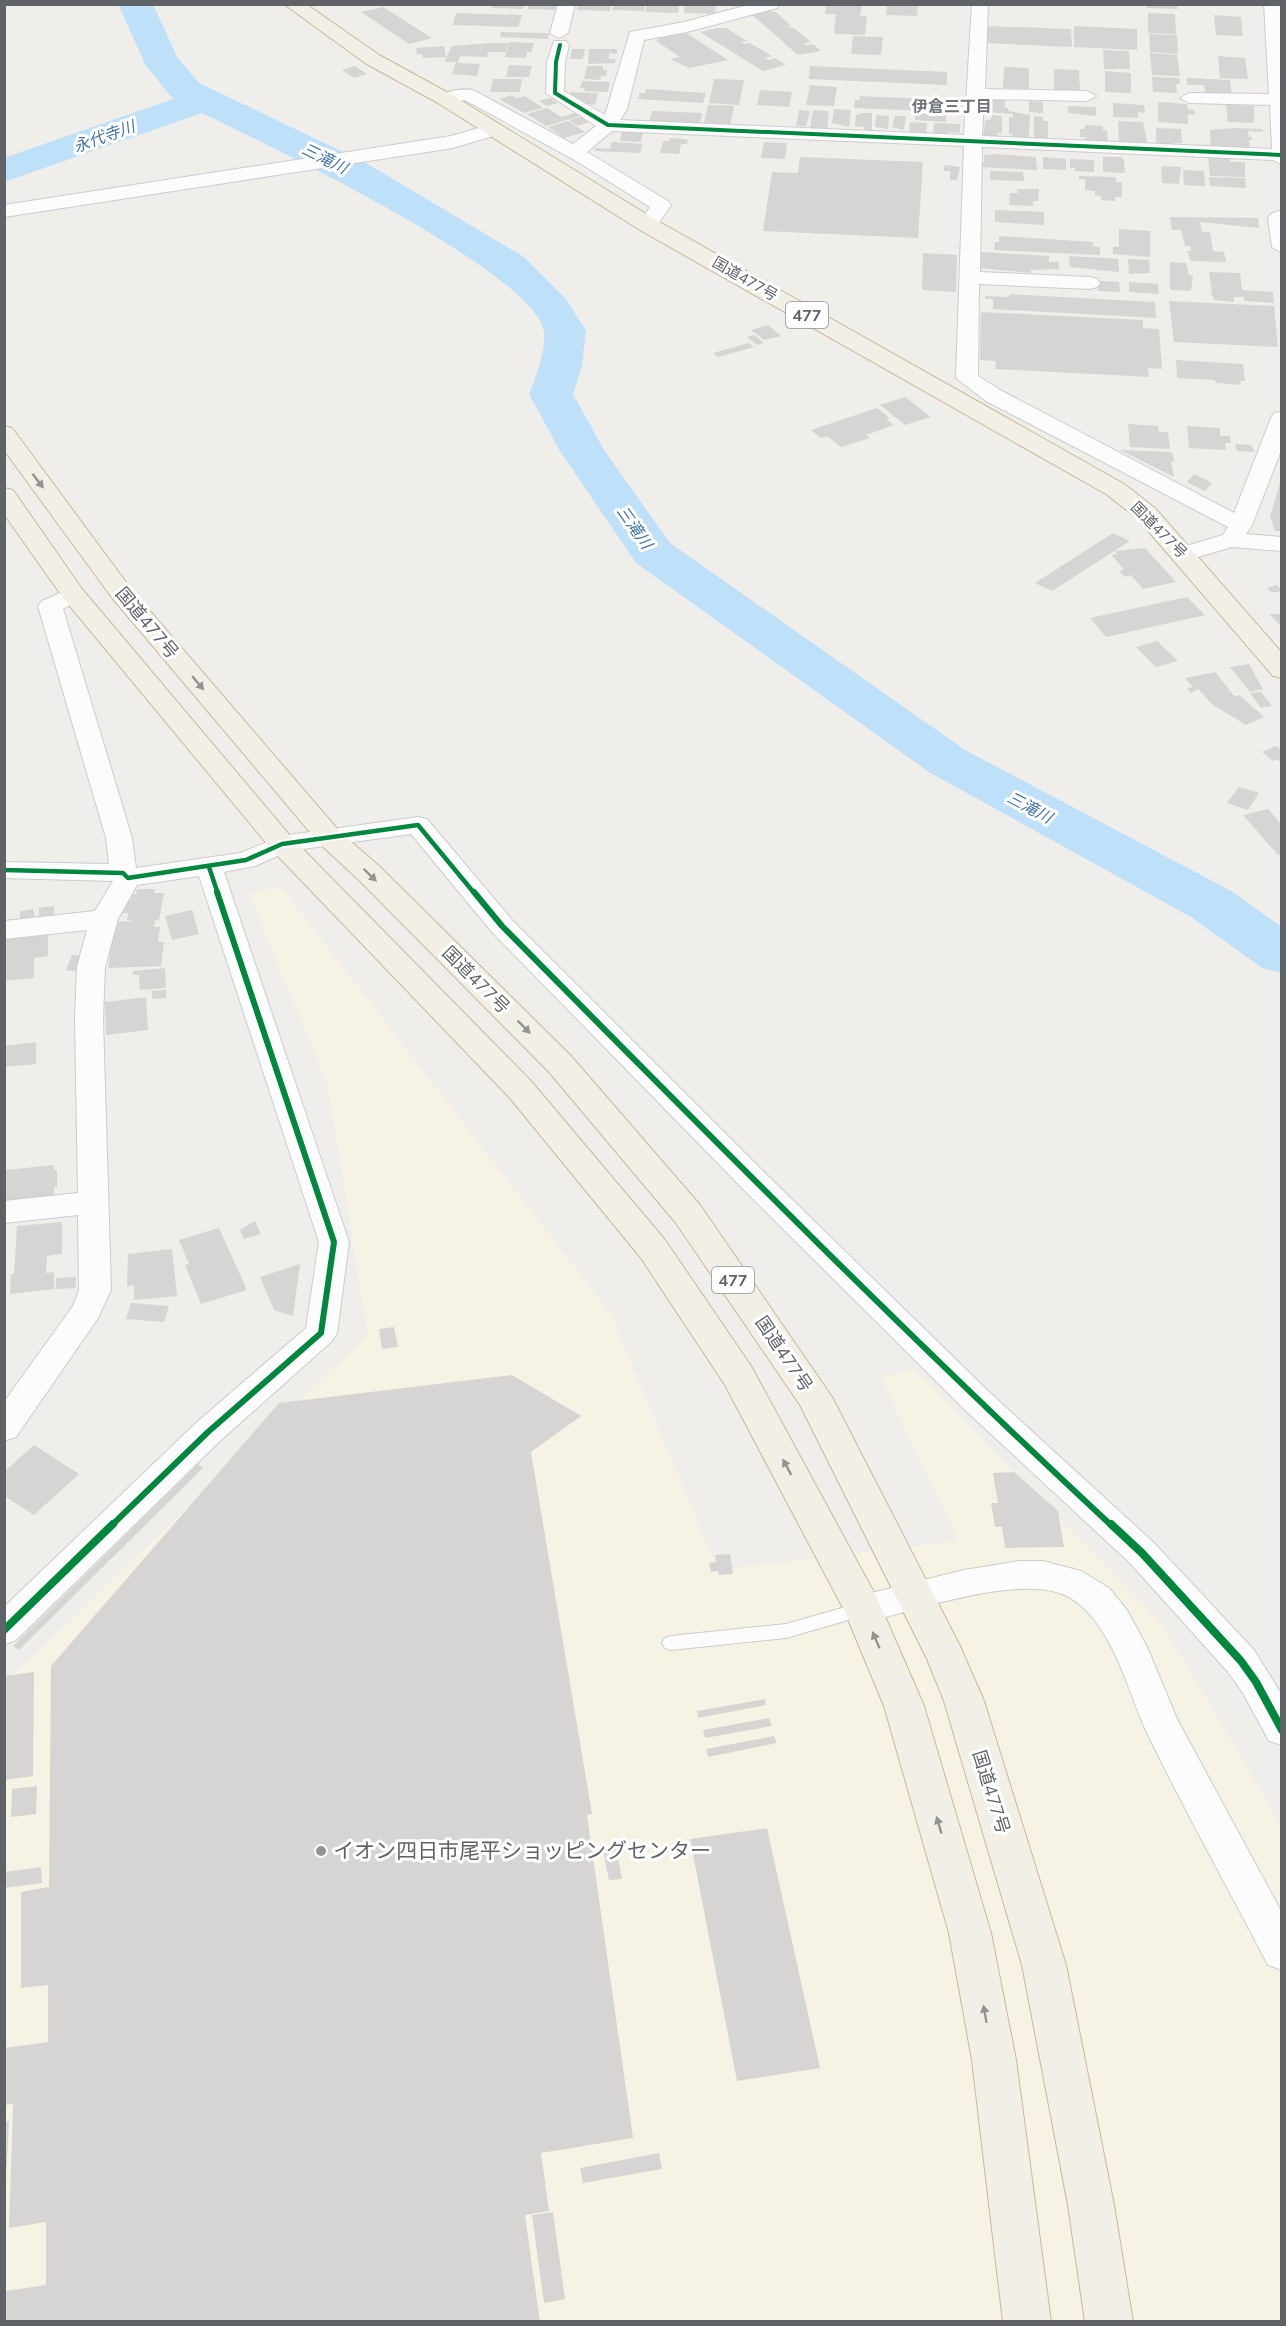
<svg xmlns="http://www.w3.org/2000/svg" width="1286" height="2326" font-family="Mulish,'Noto Sans JP',sans-serif">
  <rect width="100%" height="100%" fill="#efeeea"/>
  <path fill="#f7f3e4" d="M281,887l329,426 108,257 241,-29 -78,-163 33,-9 248,255 119,201v496l-1276,1v-639l363,-348 -40,-249 -79,-193z"/>
  <g fill="none" stroke-linecap="round" stroke-linejoin="round">
    <path fill="#bfe0f9" fill-rule="evenodd" d="M118,4h35l24,53 22,26 167,80 158,94 42,42 20,32 -4,35 -9,28 31,56 66,93 295,207 266,141 51,36v46l-20,-5 -71,-51 -262,-145 -293,-209 -76,-112 -31,-57c7,-18 17,-42 15,-62 -7,-59 -284,-191 -342,-219l-198,69v-24l169,-59 -28,-35z"/>
  </g>
  <path fill="#d6d5d3" d="M493,4h26l5,2 -2,3 -30,-1z
    M529,4h27l-1,6 -27,-1z
    M578,4h33l-1,7 -33,-1z
    M614,4h31l-1,7 -32,-1z
    M647,4h24l8,2 -1,7 -33,-1z
    M685,4h31l-1,10 -31,-1z
    M826,4h36l-2,12h7l-2,19 -31,-1 2,-20h-11z
    M887,4h31l-1,12 -31,-1z
    M1176,4l2,5 -31,-1 -1,-2z
    M383,7l49,31 -23,6 -48,-32z
    M768,11l8,1 15,14 -7,1 10,1 17,14 -7,1 2,2 7,-1 8,7 -23,4 -47,-41z
    M456,13l66,2 -4,12 -65,-2z
    M1148,13l27,1 1,20 -28,-1z
    M1214,15l27,2 2,19 -27,-1z
    M986,26l85,3 1,18 -87,-4z
    M1074,26l63,3v21l-63,-3z
    M718,28h8l21,13 -6,1 4,2 5,-1 22,13 -7,2 3,2 7,-2 11,7 -23,6 -63,-39z
    M683,31l45,29 -39,8 -19,-9 10,-2 -24,-16 3,-1 -3,-2z
    M501,32l48,1 -1,6 -48,-2z
    M1149,34l28,1 1,19 -28,-2z
    M853,36l30,1 -2,18 -30,-1z
    M509,42l25,1 -3,9h-4l-1,6 -21,-1z
    M490,43h18l-2,9h-18l-1,5 -27,-1 -2,7 22,1 -3,12 -25,-2 4,-12h-12l8,-16z
    M444,46l2,11 -23,1 -1,-4h-5l-1,-6z
    M572,49h13l-2,10h-13z
    M589,49h28v5l-8,-1v6h7l-1,4 -27,1z
    M1103,50l26,1 1,18h-26z
    M1150,53l27,2 3,21 -28,-1z
    M1218,56l27,2 3,21 -28,-1z
    M509,65l23,1 -3,11h-23z
    M355,66l12,8 -13,4 -12,-8z
    M587,66h16v4h4l-1,6h-5l-1,4 -16,-1z
    M810,66l137,6v13l-138,-6z
    M1004,67l25,1v21l-26,-1z
    M1054,69l25,1 1,21 -26,-1z
    M1105,71l26,2v20l-26,-1z
    M1152,77l27,1 1,6h-4l1,9 -24,-1z
    M1187,78l43,2 2,16 -26,-1 -2,-10h-17z
    M493,79h29l-2,13h-30z
    M714,79l30,1 -5,25 -30,-2z
    M582,81l28,1 -2,10 -24,-1 1,-3h-5z
    M810,85l27,2 -3,19 -28,-1z
    M646,89l60,4 -3,10 -65,-4 2,-6h5z
    M760,90l32,2 -3,15 -32,-2z
    M570,92l28,1 -3,12 -8,-1 -17,-9z
    M512,95l5,3 8,-2 18,12 -19,5 -25,-14z
    M860,96l85,4v5h5v7l-96,-4 1,-8h4z
    M550,98l8,5 -11,3 -8,-5z
    M984,99l21,1v8h3v3l22,4 -1,23 -17,-1v-3h-3v-17h4v-3l-29,-2z
    M1029,101l14,1v11l-14,-1z
    M1158,102l29,2 1,5 6,1 1,5 -7,-1v10l-30,-2z
    M1113,103l31,2 1,8 -7,-1v6l-25,-1z
    M708,105l26,1 -4,21 -27,-1z
    M1226,105l28,1v17l-26,-1z
    M1068,106l28,1v9l-28,-3z
    M547,108l14,9 14,-4 5,3 -34,10 -19,-12z
    M834,109l17,1 -2,17 -17,-4z
    M799,110l11,1 -4,15h-10z
    M813,110l16,1 -2,20 -17,-1z
    M652,111l50,2 -2,11 -51,-2z
    M862,113h10v20h-8v-6l-9,-1 1,-11z
    M915,113l31,1v8l-31,-2z
    M876,115l13,1 -1,13 -13,-2z
    M992,115l10,1v17h-4v7l-15,-1 2,-19h6z
    M895,116h11l-2,14 -12,-3z
    M1034,116l9,1v4h5v20l-14,-1z
    M580,117l9,5 -12,4 -8,-6z
    M568,121l17,11 -21,6 -16,-11z
    M1118,121l25,1 4,21 -28,-1z
    M910,122l17,1 -1,11 -17,-1z
    M934,123l26,1v9l-11,-1v4h-16z
    M1085,125l18,1v4h4l1,13 -23,-1v-5h-5v-8h5z
    M1156,128l25,1 1,14h-11v3l-15,-4z
    M1235,128l27,1 1,3 -15,-1 1,6h3v3h-3l1,11 -39,-3 -1,-18z
    M622,130l21,1 -2,11 -21,-1z
    M670,138l13,1 5,1 -1,4h-6l-2,10 -19,-1 3,-12h6z
    M612,142l31,2 -3,9 -45,-2v-3l15,1z
    M764,142l23,1 -2,16 -24,-1z
    M996,154l40,3 1,13 -57,-3v-4h4v-8z
    M800,157l123,5 -5,76 -155,-7 9,-59 26,1z
    M1043,157l23,2v11l-23,-1z
    M1103,157h18l3,3 1,13 -22,-1z
    M1208,157l22,1v4h15v15l-35,-1z
    M1070,159l24,1v12l-19,-1v-3h-5z
    M944,165l16,2 -3,13h-7v-9h-6z
    M1161,166l20,1 -2,17 -17,-1z
    M1183,170l21,1 1,15 -21,-1z
    M990,171l33,1 1,9 -34,-1z
    M1079,176l37,1v5h6v15h-7v4l-14,-1v-4l-6,-1v-4l-10,-1v-11h-6z
    M1209,177l36,1 1,10 -36,-2z
    M1017,189h22l-1,12h-5v5l-24,-1 1,-12h8z
    M995,210l49,2v13l-49,-3z
    M1170,217l88,1 1,10 -59,-6 2,10h8l3,19 11,1 2,10 -35,-1 -4,-10h4l-1,-5h-5l-4,-16h-9z
    M1119,229l31,2v26l-37,-3v-7h6z
    M999,236l94,6v4l7,1v8l-106,-5 1,-8h4z
    M980,252l69,4v6h10v7l-28,1v3l-52,-5z
    M923,253l34,2 -1,37 -34,-2z
    M1069,256l49,3 1,13 -49,-5z
    M1128,259l21,1 1,13 -21,1z
    M1170,262l16,1 3,12h4l-2,16 -21,-1z
    M1209,272l31,1 2,17 31,2 1,11 -30,-2 -1,-6 -1,2h-8v5l-20,-2 -1,-4h-3l2,-2z
    M1098,281l21,1 1,10 -22,-1z
    M1129,282l29,2 1,10 -30,-2z
    M1009,294l146,8 1,16 -163,-9v-10h-8v-3l24,1z
    M1169,301l105,5 4,41 -104,-5z
    M981,312l162,8v8l16,1 3,40 -14,-1 1,9 -154,-8 1,-8 -16,-1z
    M768,325l13,11 -17,4 -13,-10z
    M754,335l10,8 -7,2 -10,-8z
    M749,343l5,4 -36,10 -5,-4z
    M1176,360l67,4 2,17h-5l1,4 -25,-2 -1,-3 -38,-2z
    M905,397l26,20 -26,8 -25,-20z
    M877,408l13,10 -4,1 8,6 -28,10 4,3 -29,9 -14,-11 -6,2 -10,-8z
    M1128,424l30,2 1,6h9l2,17 -40,-2z
    M1187,426l33,2v8h10l1,7h-6l1,7 -37,-2z
    M1235,444l17,1 2,7 -17,-1z
    M1120,450l52,2 3,10 -4,-1 3,16z
    M1194,474l18,9 -7,8 -18,-9z
    M1281,479v52h-6l-5,-14z
    M1113,533l17,8 -78,50 -17,-8z
    M1145,548l31,34 -33,7 -12,-14 -6,2 -6,-6 5,-1 -12,-15 5,-1 -2,-3z
    M1277,585l4,5 -2,2h-8l-4,-4z
    M1187,597l18,18 -99,22 -16,-19z
    M1269,614h12v12z
    M1157,641l21,20 -22,6 -20,-20z
    M1249,664l14,25 -13,3 -20,-25z
    M1215,672l20,25 4,-2 25,22 -18,8 -33,-20 -15,-16 -7,4 -4,-5 6,-1 -8,-9z
    M1261,692l11,14 -11,2 -11,-15z
    M1276,746l5,4v12l-4,-3 -4,2 -11,-9z
    M1239,787l20,6 -11,17 -21,-7z
    M1268,809l13,15v30l-3,1 -35,-40z
    M137,889h18l-1,4h10l-5,27h-4l-1,7h6l-2,15h6l-3,24 -53,2 6,-46 20,-1 -7,-1 1,-7 -11,1 9,-13 5,-1 1,-6h4z
    M54,906v10l-15,1v-9z
    M33,909l2,9 -15,2v-9z
    M192,910l7,24 -27,6 -7,-24z
    M36,935h12v21l-14,2v20l-30,3v-43z
    M72,955l11,1 -7,15 -10,-1z
    M165,968l1,20 -26,2 -1,-15h-6v-4z
    M166,990v8l-14,1v-8z
    M146,997l2,33 -42,5 -1,-33z
    M36,1042v22l-32,3v-21z
    M54,1165v5h3v17h-3v12l-49,6 1,-35z
    M255,1221l6,13 -17,5 -4,-9z
    M62,1222v32l-15,2 -1,17 8,-1v17l-44,5 1,-20h3l3,-48z
    M219,1228l28,62 -46,14 -16,-39 4,-1 -10,-24z
    M172,1249l5,47 -43,4v-15l-7,1 1,-32z
    M300,1264l-7,52 -19,-6 -14,-33z
    M76,1277l-1,11 -19,1v-11z
    M131,1303l38,3 -5,16 -38,-3z
    M394,1327l4,20 -16,2 -3,-20z
    M512,1375l69,41 -50,36 61,362 -5,1 46,323 -92,15 8,58 -24,4 15,107h-534v-31l40,-6v-63l-37,6 4,-124 -9,1v-57l44,-6v-57l-27,3v-96l28,-5 2,-221 228,-263z
    M34,1445l45,29 -45,41 -30,-19v-24z
    M198,1464l5,4 -184,182 -6,-4z
    M1014,1472l44,39 6,36 -59,1 -3,-21h-7l-4,-24h7l-5,-30z
    M730,1554l3,20 -14,1 -1,-4 -7,1 -2,-9 7,-1 -1,-7z
    M34,1672l-1,104 -29,4v-104z
    M765,1699l1,6 -68,13 -1,-7z
    M769,1718l3,8 -67,12 -2,-8z
    M774,1736l3,7 -69,14 -2,-8z
    M37,1786l-1,28 -25,3 1,-28z
    M767,1828l53,240 -83,13 -47,-242z
    M616,1848l6,31 -13,1 -6,-30z
    M41,1867l1,16 -38,5v-16z
    M9,2121l-3,61h-2v-60z
    M659,2153l3,16 -79,14 -3,-15z
    M553,2212l12,87 -21,4 -12,-88z"/>
  <g fill="none" stroke-linecap="round" stroke-linejoin="round">
    <g stroke="#cbcccc" stroke-width="2">
      <path id="service" d="M863,1602l6,2 3,5 -3,5 -83,24 -115,12 -6,-2 -3,-5 3,-5 6,-2 115,-12z"/>
    </g>
    <g stroke="#cbcccc" stroke-width="2">
      <path id="minor" d="M558,4h17l-7,29 -9,5 -9,-5z
        M748,5l31,-1 -2,4 -90,24 -43,8 -17,69 -7,11 344,15 8,-131h16l-3,85 102,2 9,5 -9,5 -103,-2 -2,37 290,13 -2,-44 -81,-2 -9,-5 9,-5 80,1 -5,-90h16l2,161 -9,-5 -291,-13 -2,125 110,5 7,2 3,4 -3,4 -7,2 -111,-5 -1,92 24,15 232,122 37,-95 3,-5 8,-1v36l-30,77 -6,9 36,3v14l-50,-4 -48,14 -8,-2 -4,-5 4,-5 47,-14 5,-8 -242,-126 -30,-23 8,-232 -352,-15 -25,21 81,49 3,4 -16,24 -7,2 -10,-6 12,-18 -74,-46 -111,-61 -20,4 -9,-5c7,-8 27,-11 37,-9l100,54 23,-18 -50,-33 1,-31 7,-21h12l3,4 -4,17 -1,29 41,24 25,-83 54,-10z
        M1282,210v43l-10,-6 -4,-29 3,-4z
        M73,587l8,2 4,5 -4,5 -18,10 69,229 4,30 104,-15 42,-17 136,-19 9,2 85,101 257,257 219,214 166,152 100,107 28,45v50l-13,-4 -26,-48 -15,-21 -98,-109 -166,-154 -217,-216 -255,-261 -81,-98 -123,17 -33,15 -31,6 125,370 -12,91 -5,8 -112,100 -204,199 -12,5v-38l192,-184 110,-95 13,-86 -120,-366 -62,9 -19,34 -13,48 -2,52 8,271 -13,28 -82,119 -12,4v-39l69,-96 6,-16 -1,-75 -74,8v-22l74,-8 -3,-174 2,-52 10,-37 -83,9v-18l91,-10 18,-30 -109,-3v-16l105,2 -3,-26 -68,-232 4,-5z
        M1019,1561h24l38,10 28,17 18,22 21,39 29,70 105,194v57l-14,-5c-40,-77 -82,-152 -120,-230 -16,-34 -25,-72 -46,-104 -9,-15 -25,-33 -43,-38 -49,-16 -146,18 -196,30l-12,-4 -6,-10 6,-10 12,-4 101,-25z"/>
    </g>
    <g stroke="#cbcccc" stroke-width="2">
      <path id="tertiary" d="M493,124l7,2 3,4 -3,4 -47,14 -449,69v-12l447,-69z"/>
    </g>
    <g stroke="#c8b996" stroke-width="2">
      <path id="trunk" d="M284,4h22l73,51 73,40 204,125 468,264 31,24 127,145v25l-9,-2 -136,-158 -31,-24 -466,-264 -202,-127 -73,-40z
        M4,426l8,2 119,161 209,243 39,34 192,190 129,149 132,192 128,249 24,55 82,264 48,240 19,117h-48l-17,-117 -46,-240 -78,-264 -17,-42 -127,-254 -124,-182 -127,-151 -190,-192 -39,-36 -207,-245 -109,-149z
        M4,488l9,2 69,99 210,249 239,243 134,159 86,126 126,232 47,108 67,227 25,127 35,262h-48l-31,-262 -23,-127 -65,-227 -39,-94 -120,-227 -84,-127 -132,-161 -237,-247 -208,-251 -60,-85z"/>
    </g>
    <use href="#service" fill="#fdfcfc" fill-rule="evenodd"/>
    <use href="#minor" fill="#fdfcfc" fill-rule="evenodd"/>
    <use href="#tertiary" fill="#fdfcfc" fill-rule="evenodd"/>
    <use href="#trunk" fill="#f2f0e6" fill-rule="evenodd"/>
    <g stroke="#fff" stroke-width="6">
      <path id="cycleway-far3" d="M560,45l-4,17 -1,31 53,32 673,30"/>
    </g>
    <g stroke="#fff" stroke-width="8">
      <path id="cycleway-far2" d="M209,867l9,27
        M4,870l119,3 5,5 118,-18 36,-16 136,-19 57,69"/>
    </g>
    <g stroke="#fff" stroke-width="10">
      <path id="cycleway-far1" d="M474,892l28,34c201,203 401,406 610,600
        M111,1526l97,-94 113,-99 13,-91 -117,-350"/>
    </g>
    <g stroke="#fff" stroke-width="11">
      <path id="cycleway" d="M1111,1524l31,29 99,108 15,21 26,48
        M4,1630l109,-106"/>
    </g>
    <use href="#cycleway-far3" stroke="#00873e" stroke-width="4"/>
    <use href="#cycleway-far2" stroke="#00873e" stroke-width="4.5"/>
    <use href="#cycleway-far1" stroke="#00873e" stroke-width="6"/>
    <use href="#cycleway" stroke="#00873e" stroke-width="8"/>
  </g>
  <defs><path id="oneway-solid" d="M-6-.8H1V-3.2L6.5 0L1 3.2V.8H-6Z" transform="scale(1.5)"/></defs>
  <g fill="#929494">
    <use href="#oneway-solid" transform="translate(38 481) rotate(53)"/>
    <use href="#oneway-solid" transform="translate(198 683) rotate(50)"/>
    <use href="#oneway-solid" transform="translate(370 875) rotate(44)"/>
    <use href="#oneway-solid" transform="translate(524 1027) rotate(45)"/>
    <use href="#oneway-solid" transform="translate(787 1467) rotate(-118)"/>
    <use href="#oneway-solid" transform="translate(876 1640) rotate(-113)"/>
    <use href="#oneway-solid" transform="translate(939 1825) rotate(-106)"/>
    <use href="#oneway-solid" transform="translate(985 2014) rotate(-100)"/>
  </g>
  <circle fill="#919496" stroke="#fff" stroke-width="2" cx="321" cy="1851" r="6"/>
  <g text-anchor="middle" stroke-width="6" stroke-linejoin="round" paint-order="stroke">
    <g font-size="15" fill="#5f6368" stroke="#fff">
      <text transform="translate(745 279) rotate(30)" y="5">国道477号</text>
      <text transform="translate(1159 530) rotate(45)" y="5">国道477号</text>
    </g>
    <g font-size="16" font-weight="bold" fill="#70757a" stroke="#fff">
      <text x="952" y="112">伊倉三丁目</text>
    </g>
    <g font-size="16" font-style="italic" fill="#4174aa" stroke="#fff">
      <text transform="translate(104 136) rotate(-20)" y="6">永代寺川</text>
      <text transform="translate(325 158) rotate(26)" y="6">三滝川</text>
      <text transform="translate(635 527) rotate(55)" y="6">三滝川</text>
      <text transform="translate(1030 807) rotate(28)" y="6">三滝川</text>
    </g>
    <g fill="#fff" stroke="#8f9295" stroke-width="1.5">
      <rect x="786" y="302" width="42" height="26" rx="4.5"/>
      <rect x="712" y="1267" width="42" height="26" rx="4.5"/>
    </g>
    <g font-size="16" font-weight="bold" fill="#5f6368">
      <text x="807" y="321">477</text>
      <text x="733" y="1286">477</text>
    </g>
    <g font-size="18" fill="#5f6368" stroke="#fff">
      <text transform="translate(147 623) rotate(50)" y="6">国道477号</text>
      <text transform="translate(476 980) rotate(45)" y="6">国道477号</text>
      <text transform="translate(784 1354) rotate(56)" y="6">国道477号</text>
      <text transform="translate(991 1792) rotate(73)" y="6">国道477号</text>
    </g>
    <g font-size="21" fill="#5f6368" stroke="#fff" text-anchor="start">
      <text x="333" y="1858">イオン四日市尾平ショッピングセンター</text>
    </g>
  </g>
  <rect width="1286" height="2326" fill="none" stroke="#5f6368" stroke-width="12"/>
</svg>
